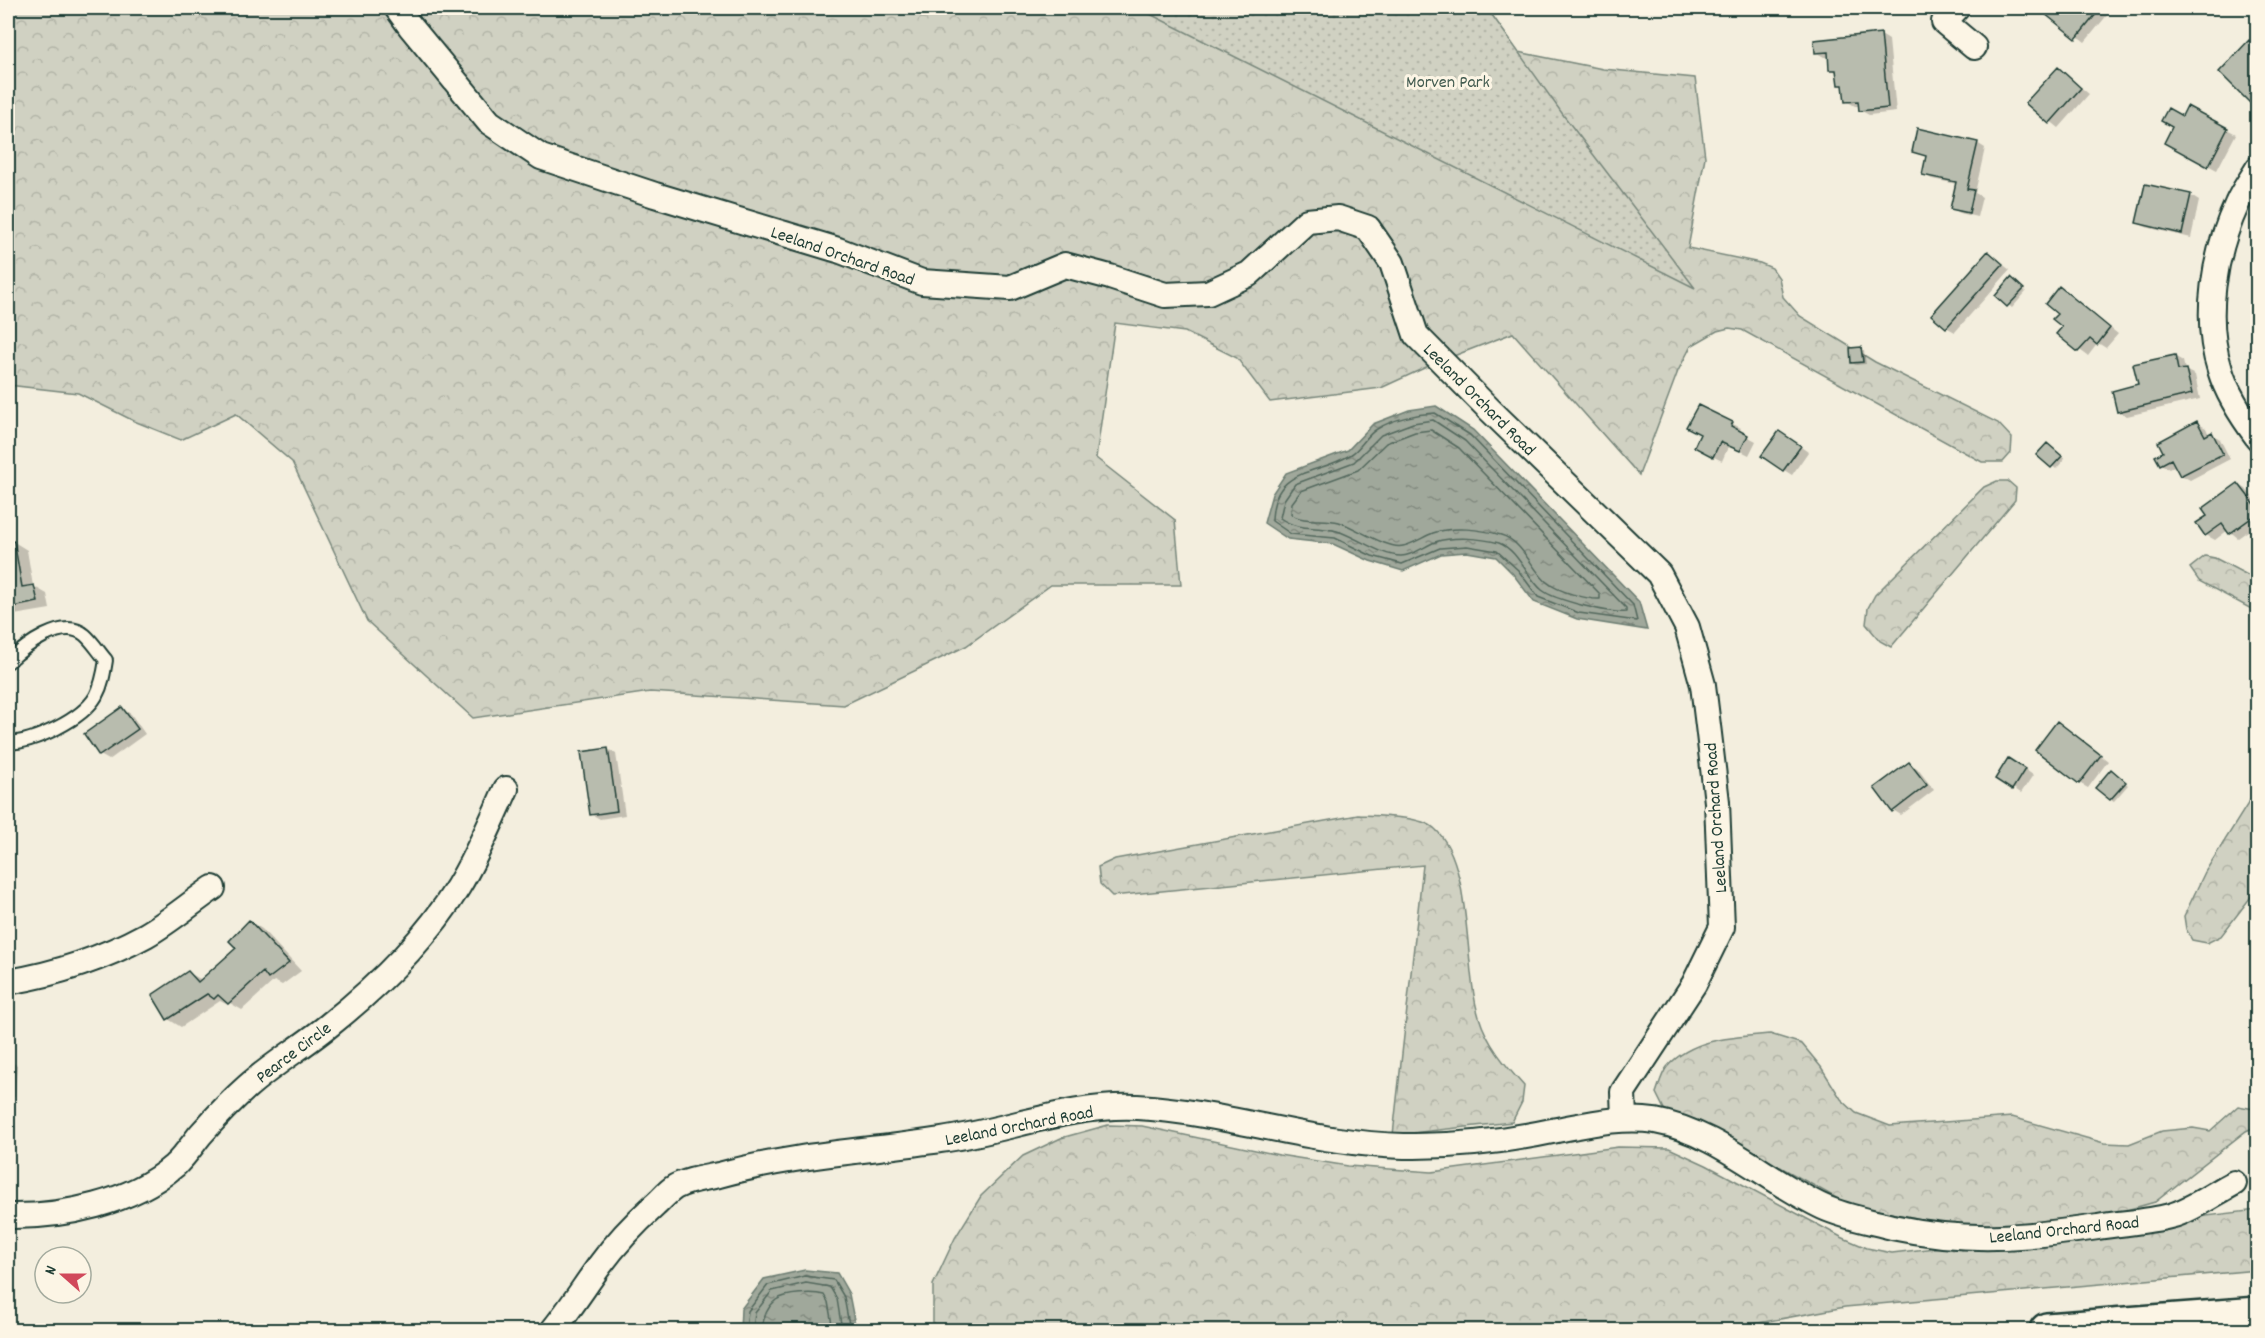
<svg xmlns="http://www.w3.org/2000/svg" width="2265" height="1338" font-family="Dekko,sans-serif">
  <defs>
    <pattern id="forest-crowns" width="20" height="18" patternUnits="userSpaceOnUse" patternTransform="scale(1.5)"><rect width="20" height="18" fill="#d0d1c2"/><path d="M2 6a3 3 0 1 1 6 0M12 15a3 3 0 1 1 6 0" fill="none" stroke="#b2b4a7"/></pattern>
    <pattern id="park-dots" width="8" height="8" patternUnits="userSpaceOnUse" patternTransform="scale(1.5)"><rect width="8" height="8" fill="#d0d1c2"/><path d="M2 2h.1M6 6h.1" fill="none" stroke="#b2b4a7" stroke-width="1.8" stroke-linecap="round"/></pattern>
    <pattern id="water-ripples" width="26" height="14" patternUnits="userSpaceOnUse" patternTransform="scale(1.5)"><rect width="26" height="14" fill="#a0a89b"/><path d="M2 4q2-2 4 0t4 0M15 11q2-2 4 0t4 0" fill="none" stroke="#828a7f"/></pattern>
  </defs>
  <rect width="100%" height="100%" fill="#f3eede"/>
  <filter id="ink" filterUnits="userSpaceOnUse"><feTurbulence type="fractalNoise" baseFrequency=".0167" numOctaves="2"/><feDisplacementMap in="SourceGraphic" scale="12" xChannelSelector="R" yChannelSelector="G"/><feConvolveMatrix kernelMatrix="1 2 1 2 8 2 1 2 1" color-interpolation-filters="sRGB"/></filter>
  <g filter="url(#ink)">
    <path fill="url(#forest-crowns)" stroke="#78877b" stroke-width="1.5" d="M8,8h1479l31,44 85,17 92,9 10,79 -17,91 72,15 12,5 7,10 4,19 17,19 75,46 123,61 14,15 -1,15 -8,9h-21l-240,-132 -13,-2 -12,3 -26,15 -13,25 -39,104 -126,-142 -80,31 -52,24 -111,14 -33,-44 -52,-26 -70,-9 -19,135 79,62 6,65h-130l-85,61 -122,59 -194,-13 -177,26 -106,-97 -75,-159 -56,-48 -55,26 -47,-19 -56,-28 -70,-8z
      M1997,481h11l8,7 -1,12 -124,147 -11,-6 -14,-17 2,-16 7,-13 109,-108z
      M2205,556l10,2 42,22v32l-58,-31 -9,-13z
      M2257,789v100l-36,47 -14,7 -15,-3 -6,-11 -2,-13 21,-44z
      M1358,815c19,1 62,1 76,13 40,35 29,139 45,189 8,27 27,49 45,69l-2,16 -10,20 -119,13 30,-270 -311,31 -12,-12 -2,-17 17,-8z
      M1770,1034l32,10 19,23 20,32 15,14 34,13 122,-9 92,26 25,1 33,-13 31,-3 17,3 28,-25 16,3 3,17 -11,5 -91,71 -68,19 -129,5 -109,-21 -96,-53 -89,-43 -8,-16c3,-8 6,-20 11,-26 25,-29 67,-30 103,-33z
      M1108,1125l34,1 137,29 69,11 84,6 186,-25 51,1 37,17 135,72 26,11 25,5 365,-43v60l-412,37 -125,23h-787v-45l22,-47 26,-42 42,-40 38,-18z"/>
    <path fill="url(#park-dots)" stroke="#78877b" stroke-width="1.5" d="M1138,8h349l77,108 131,172z"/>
    <path fill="url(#water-ripples)" stroke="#6c7d72" stroke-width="1.5" d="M1436,406l37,24 166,172 8,28 -70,-11 -43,-17 -21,-28 -17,-17 -29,-5 -26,2 -38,17 -33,-10 -37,-17 -45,-5 -24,-16 8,-29 14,-21 62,-23 25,-26 36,-14z
      M805,1270l32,3 12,21 7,36h-116l1,-21 23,-30z"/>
    <path fill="#0003" d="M2042,8h71l-28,34z
      M1881,35l8,5 7,72 -27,3 -9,-5v-4h-5l-9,-5 -1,-14 -6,-3 -1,-11 -7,-4 -2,-12h-4l-9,-5z
      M2058,69l31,25 -30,34 -31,-25z
      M2188,108l48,26 -19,36 -43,-23v-21l9,-8z
      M1977,143l8,5 -10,45 7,4 -5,20 -17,-4 -8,-5 5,-24 -25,-5 -9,-5 4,-17 -13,-6z
      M2146,186l45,10 8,5 -8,37 -45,-11 -8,-4z
      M1988,253l22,17 -55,62 -9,-5z
      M2015,281l11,11 -14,16 -15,-13z
      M2060,288l58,46 -12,14 -8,-5 -10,13 -30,-22 6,-7 -5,-13z
      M1861,349l3,2 2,13 -10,1 -4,-2z
      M2174,356l9,5 2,9 10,5 5,24 -73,17 -9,-5 22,-25z
      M1698,407l43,21 -2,4 17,9 -7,14 -20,-10 -7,16 -18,-9z
      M2197,423l9,5 3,7 3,-1 8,5 10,20 -40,21 -9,-5 -5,-10 -7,4 -8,-5 4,-12z
      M1787,437l21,15 -16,23 -8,-5z
      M2051,447l14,12 -9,10 -18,-15z
      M2238,484l8,5 12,15v20l-20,14 -10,-8 -13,10 -9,-5 -8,-11 11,-8z
      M14,542l13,8 6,36 14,8 3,15 -42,7v-73z
      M122,709l9,5 14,20 -36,26 -9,-5z
      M2066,728l42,33 -20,27 -9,-5z
      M608,749l8,5 9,61 -25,4 -9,-5z
      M1909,763l8,5 17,22 -33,25 -8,-5z
      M2017,764l16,11 -12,18 -8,-5z
      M2115,773l13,12 -14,16 -4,-2z
      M249,921l13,8 39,42 -19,14 -8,-4 -32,29 -12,-7 -2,2 -8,-4 -39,26 -13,-8 21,-46 13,7 36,-32z
      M8,1060l9,5 -2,32h-7z"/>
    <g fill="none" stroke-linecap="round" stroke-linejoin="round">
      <path stroke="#53685d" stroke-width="1.5" d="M1435,413l35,22 163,170 4,16 -58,-8 -41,-16 -20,-27 -21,-19 -30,-5 -27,2 -38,16 -30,-8 -37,-18 -44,-4 -19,-13c1,-55 45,-45 78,-66 11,-6 16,-20 27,-26 16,-10 39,-15 58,-16z
        M1433,420l32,21 161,167v4c-15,2 -72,-12 -84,-22 -14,-11 -24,-40 -43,-47 -19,-5 -45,-7 -64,-1 -10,4 -23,14 -34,14 -20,0 -44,-19 -64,-25 -21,-6 -37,1 -57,-13l4,-18 11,-16 59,-22 27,-27 32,-12z
        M1431,430l28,18 141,146v5c-11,1 -43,-8 -52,-16 -15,-11 -25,-42 -47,-48 -21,-6 -48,-9 -68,-2 -10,4 -20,11 -30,13 -15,4 -48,-19 -64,-24 -15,-4 -36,1 -48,-8l1,-11 9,-12 57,-21 28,-27 29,-11z
        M746,1330l2,-19 20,-26 37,-9 29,4 10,17 6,33
        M753,1330l2,-17 17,-22 34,-8 24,4 7,12 5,31
        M762,1330c1,-11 4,-22 14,-30 10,-7 37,-8 48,-5l4,7 5,28"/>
      <path stroke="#6c7d72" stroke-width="6" d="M711,1330l29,-4"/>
    </g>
    <path fill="#b8bcae" stroke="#1f3d34" stroke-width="1.5" d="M2040,8h61l-25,31 -37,-30z
      M1881,33l7,75 -29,3 -1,-10 -13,1 -2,-17h-5l-2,-15h-7l-1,-18 -13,1 -1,-13z
      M2249,40l9,8v52l-6,5 -33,-33z
      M2058,67l23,21 -32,36 -24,-21z
      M2187,106l41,22 -20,39 -44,-24 8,-16 -11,-6 7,-13 14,8z
      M1917,128l61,14 -11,47 7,1 -5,23 -19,-4 6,-27 -34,-7 4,-19 -14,-4z
      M2145,184l46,10 -9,40 -46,-11z
      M1988,251l15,13 -57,64 -15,-13z
      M2011,277l13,12 -17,18 -12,-11z
      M2059,286l51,42 -13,17 -7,-6 -12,13 -22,-18 6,-7 -10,-8 5,-5 -12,-10z
      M1861,347l2,15 -12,1 -1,-15z
      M2175,355l3,15 8,-1 6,25 -75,18 -5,-21 26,-7 -5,-20z
      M1698,405l35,17 -2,4 17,9 -8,16 -20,-9 -7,15 -19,-10 6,-13 -14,-7z
      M2197,421l8,15 7,-4 11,22 -43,22 -9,-17 -11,6 -5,-9 8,-4 -5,-10z
      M1779,431l22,15 -18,25 -22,-15z
      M2047,443l15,13 -11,12 -15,-13z
      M2238,483l20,26v4l-29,21 -7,-10 -17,12 -9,-13 11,-7 -5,-7z
      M14,541l8,46 12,-2 4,17 -30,6v-66z
      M122,707l16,22 -39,27 -15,-22z
      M2057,721l44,34 -22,29 -44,-34z
      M608,748l9,63 -27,4 -9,-63z
      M2008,758l17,11 -13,21 -17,-11z
      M1909,762l18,23 -35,27 -18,-24z
      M2111,769l15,13 -16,18 -15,-12z
      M249,920l40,43 -21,16 -5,-7 -35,32 -10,-9 -4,4 -7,-5 -40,26 -15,-25 36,-24 10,11 38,-34 -7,-7z"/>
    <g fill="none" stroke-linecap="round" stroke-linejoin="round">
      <g stroke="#1f3d34" stroke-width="16">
        <path id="service" d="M8,662c16,-15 55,-46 77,-27 8,7 14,17 21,25 -2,13 -4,25 -10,36 -14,24 -62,46 -88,47"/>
      </g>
      <g stroke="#1f3d34" stroke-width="28">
        <path id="minor" d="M397,8l13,18 79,96 52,35 114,38 183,55 84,32 88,6 55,-23 45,12 55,18 43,-2 41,-19 58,-53 31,-3 30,10 24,35 24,72 74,75 169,164 28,53 16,58 6,49 8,68 5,125 -28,57 -71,108 1,27
          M1957,8l-13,14 30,25
          M2258,168c-7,12 -16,24 -21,36 -23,50 -34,113 -17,166 7,24 23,48 38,68
          M8,982c48,-8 94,-23 138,-47 23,-13 45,-32 67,-47
          M8,1216c55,1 123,-13 166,-50 10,-9 18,-21 26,-31 15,-17 31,-34 48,-49 25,-22 54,-39 80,-60 49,-39 97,-85 130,-139 19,-31 33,-65 48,-98
          M553,1330c17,-21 31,-43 47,-65 16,-22 35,-42 55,-60 6,-5 13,-14 20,-18 12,-7 30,-9 44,-12 72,-20 148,-24 222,-35 66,-9 128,-36 196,-33 90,5 176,37 267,39 52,1 102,-5 153,-16 32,-6 64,-14 98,-9 62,11 112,60 168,86 22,10 46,14 69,20 76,16 130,11 206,0 23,-4 49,-5 72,-11 20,-5 45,-23 64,-33"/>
      </g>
      <g stroke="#1f3d34" stroke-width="38">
        <path id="trunk" d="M2047,1330l211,-16"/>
      </g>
      <use href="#service" stroke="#fcf5e5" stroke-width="12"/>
      <use href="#minor" stroke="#fcf5e5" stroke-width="24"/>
      <use href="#trunk" stroke="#fcf5e5" stroke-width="33"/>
    </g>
  </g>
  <g text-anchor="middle" stroke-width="6" stroke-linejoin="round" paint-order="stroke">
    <g font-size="18" fill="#425b50" stroke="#fcf5e5">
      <text x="1448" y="87">Morven Park</text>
    </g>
    <g font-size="18" fill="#1f3d34" stroke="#fcf5e5">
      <text transform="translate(843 255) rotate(19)" y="6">Leeland Orchard Road</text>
      <text transform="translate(1480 399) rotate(45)" y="6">Leeland Orchard Road</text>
      <text transform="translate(1715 818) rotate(-94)" y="6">Leeland Orchard Road</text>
      <text transform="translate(293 1052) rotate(-37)" y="6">Pearce Circle</text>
      <text transform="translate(1019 1125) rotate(-11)" y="6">Leeland Orchard Road</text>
      <text transform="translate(2064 1229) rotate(-6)" y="6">Leeland Orchard Road</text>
    </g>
  </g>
  <rect width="2265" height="1338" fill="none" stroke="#fcf5e5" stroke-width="30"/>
  <rect x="15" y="15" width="2235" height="1308" fill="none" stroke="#1f3d34" stroke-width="2" filter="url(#ink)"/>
  <g transform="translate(63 1275) rotate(291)"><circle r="28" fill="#fcf5e5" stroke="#a4ab9e" stroke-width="1.5"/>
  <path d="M0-4.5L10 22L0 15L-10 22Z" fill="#d1495b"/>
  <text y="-9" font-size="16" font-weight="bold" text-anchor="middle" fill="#1f3d34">N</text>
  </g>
</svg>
